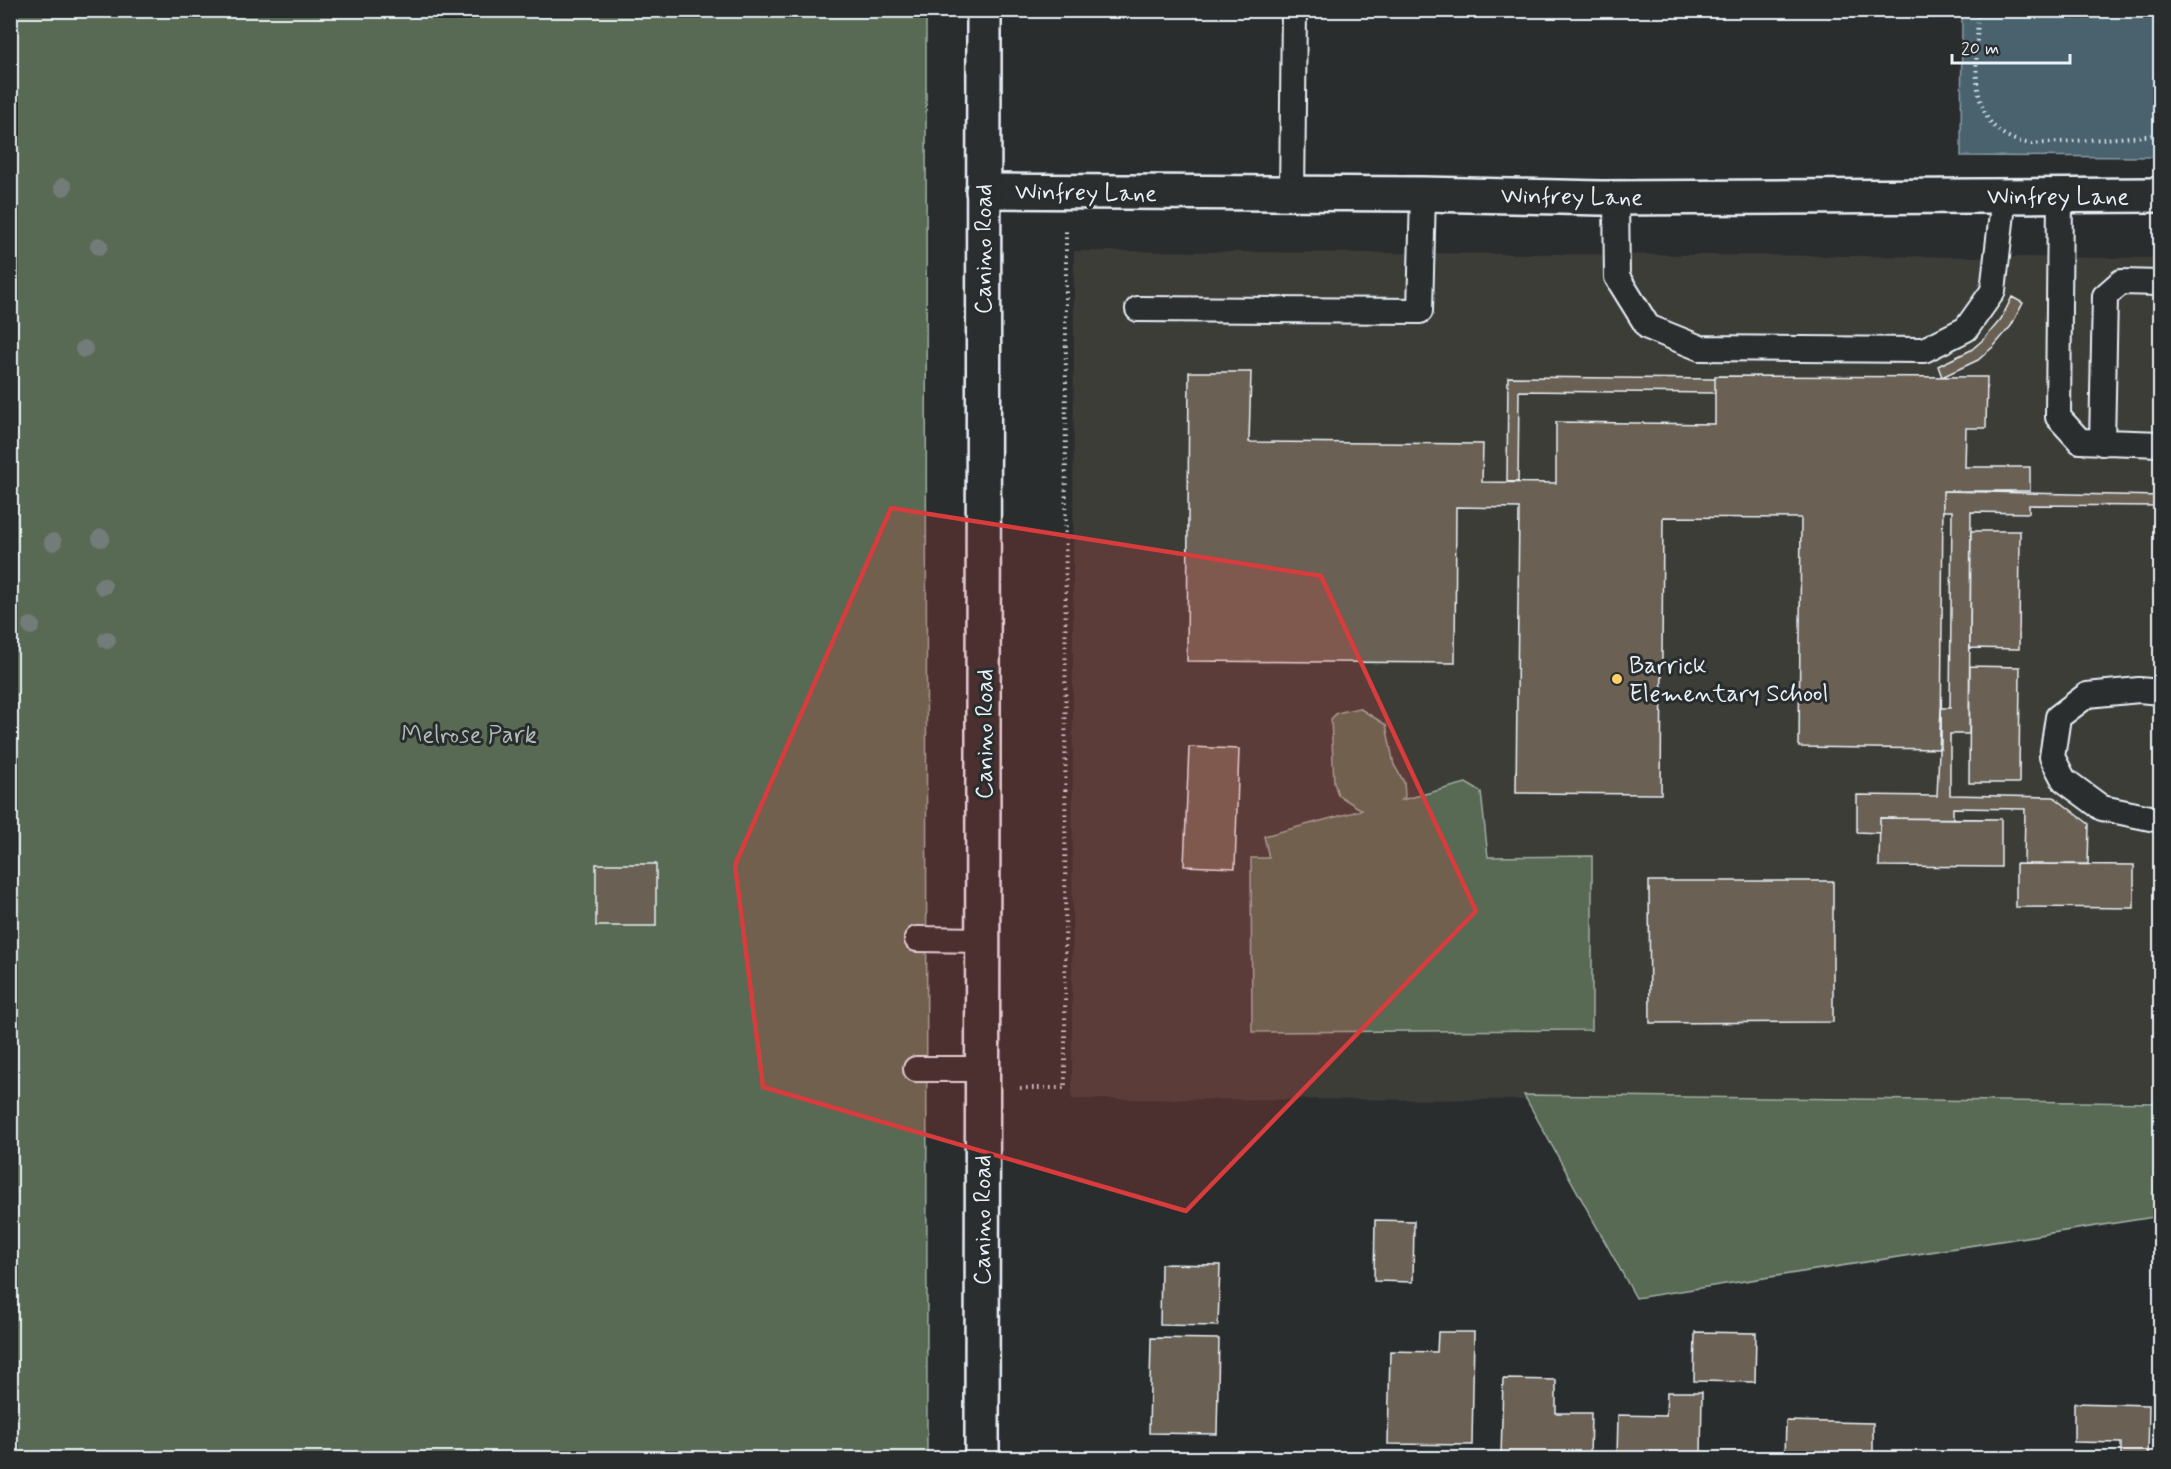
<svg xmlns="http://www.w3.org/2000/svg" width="2171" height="1469" font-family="Mynerve,sans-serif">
  <rect width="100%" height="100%" fill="#2a2d2e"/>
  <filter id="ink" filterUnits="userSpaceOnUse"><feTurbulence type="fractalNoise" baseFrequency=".0167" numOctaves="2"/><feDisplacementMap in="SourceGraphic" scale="12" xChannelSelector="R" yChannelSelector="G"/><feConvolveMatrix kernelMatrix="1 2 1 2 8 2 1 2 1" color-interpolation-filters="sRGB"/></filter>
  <g filter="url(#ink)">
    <path fill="#3d3d39" d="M1074,251l1086,7v843l-1088,-2z"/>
    <path fill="#586a53" stroke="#a0aea6" stroke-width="1.5" d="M10,11h916l1,1447h-916z
      M1359,708l27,17 8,40 10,17 1,15 -3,3 64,-17 15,9 7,65 104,-1v174l-340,2 -1,-174h18l-5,-22 98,-26 -24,-15 -4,-13 -3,-63 6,-6z
      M1524,1095l636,8v113l-524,82z"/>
    <path fill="#49626e" stroke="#899ba5" stroke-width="1.5" d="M1962,11h198v146l-199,-1z"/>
    <path fill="#6a6152" stroke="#e8f1f8" stroke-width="1.5" d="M2012,297l11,6 -12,23 -17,20 -16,14 -36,17 -4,-11 33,-16 14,-12 16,-19z
      M1189,372h62l-2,70 234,2 -1,38 74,1v-61l159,2v-48l272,1 -1,51h-20l-1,39h65v24h-87l-2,258 -142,-2 2,-229 -138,-1 -2,277 -145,-1 3,-285 -63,-1 -1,156 -268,-2z
      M1508,377l207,2v14l-196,-2 -1,91h-11z
      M1943,491l217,5v10l-131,-1v8l-58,-1 -2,222h-19v61l104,2 35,27 -1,40h-64l1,-55 -72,-1v11l-73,-1v15l-23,-1v-37l80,1 4,-88h9l2,-197h-9z
      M1971,531h49l-1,118 -49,-1z
      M1970,666l50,1 -1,116h-50z
      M1189,747l50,2 -4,119 -51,-2z
      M1880,818l121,1v48l-122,-1z
      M596,864h60v62h-60z
      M2016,864l118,1v43l-118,-1z
      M1649,881h184v141l-183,1z
      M1375,1220l39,1 -1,61 -39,-1z
      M1161,1264l59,1 -2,61 -58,-1z
      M1438,1332h36l-2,113 -84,-1 2,-93 47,1z
      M1695,1332l61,1 -1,49 -61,-1z
      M1151,1338l68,1 -2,95 -68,-1z
      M1503,1379l53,1v33h35l-1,45h-89z
      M1667,1392h35l-1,66h-84l1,-43 48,1z
      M2074,1403l75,2 -1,53h-27v-15l-47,-1z
      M1786,1421l87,2v35h-88z"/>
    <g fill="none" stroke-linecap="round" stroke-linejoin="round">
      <g stroke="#e8f1f8" stroke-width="28">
        <path id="lane" d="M1292,195l2,-185
          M2060,196l-2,221 22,24 80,3
          M1616,197l1,80 31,50 52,21 224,2 42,-21 27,-38 11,-95
          M1138,309l282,2 3,-117
          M2102,443l3,-147 16,-14 39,1
          M2160,692l-21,-2 -52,5 -29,22 -6,40 12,23 38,28 58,12
          M917,939l66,1
          M916,1069h66"/>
      </g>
      <g stroke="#e8f1f8" stroke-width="38">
        <path id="street" d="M983,191l440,3 178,4 559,-3"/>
      </g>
      <g stroke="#e8f1f8" stroke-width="38">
        <path id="secondary" d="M982,1458l2,-1448"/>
      </g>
      <path stroke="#e8f1f8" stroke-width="4" stroke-dasharray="1.5 4.5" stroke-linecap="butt" d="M1978,10c0,53 -16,123 53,134l129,-9
        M1020,1088h45l1,-859"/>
      <use href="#lane" stroke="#2a2d2e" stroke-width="24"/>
      <use href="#street" stroke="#2a2d2e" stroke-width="33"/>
      <use href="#secondary" stroke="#2a2d2e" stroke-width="33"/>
    </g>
    <g fill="#737b79">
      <circle cx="63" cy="187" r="9"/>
      <circle cx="99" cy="246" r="9"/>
      <circle cx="84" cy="349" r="9"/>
      <circle cx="101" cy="538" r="9"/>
      <circle cx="53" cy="542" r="9"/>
      <circle cx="103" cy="586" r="9"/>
      <circle cx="31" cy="626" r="9"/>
      <circle cx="107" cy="640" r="9"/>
    </g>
  </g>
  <path fill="#d83c3d" fill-opacity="0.2" stroke="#d83c3d" stroke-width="4.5" stroke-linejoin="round" d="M891,508l430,68 155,335 -290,300 -423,-124 -28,-222z"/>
  <circle fill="#ffd166" stroke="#2a2d2e" stroke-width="2" cx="1617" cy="679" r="6"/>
  <g text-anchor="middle" stroke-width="6" stroke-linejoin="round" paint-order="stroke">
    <g font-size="24" fill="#e8f1f8" stroke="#2a2d2e">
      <text transform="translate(1086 192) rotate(1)" y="8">Winfrey Lane</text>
      <text transform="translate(1572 196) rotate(1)" y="8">Winfrey Lane</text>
      <text x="2058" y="204">Winfrey Lane</text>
      <text transform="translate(983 249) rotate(-90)" y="8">Canino Road</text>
      <text transform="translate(984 734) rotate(-90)" y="8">Canino Road</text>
      <text transform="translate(982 1220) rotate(-90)" y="8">Canino Road</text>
    </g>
    <g font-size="24" fill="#e8f1f8" stroke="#2a2d2e" text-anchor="start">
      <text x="1629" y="673">Barrick<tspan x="1629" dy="28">Elementary School</tspan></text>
    </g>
    <g font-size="24" fill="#aebbb6" stroke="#2a2d2e">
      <text x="469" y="742">Melrose Park</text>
    </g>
  </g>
  <rect width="2171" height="1469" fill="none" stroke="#2a2d2e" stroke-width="36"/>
  <rect x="18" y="18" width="2135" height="1433" fill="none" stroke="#e8f1f8" stroke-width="2" filter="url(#ink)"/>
  <path d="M1952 54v9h118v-9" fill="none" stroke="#e8f1f8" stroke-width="3"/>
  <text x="1961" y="54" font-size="18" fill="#e8f1f8" stroke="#2a2d2e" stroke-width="4.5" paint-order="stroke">20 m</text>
</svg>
